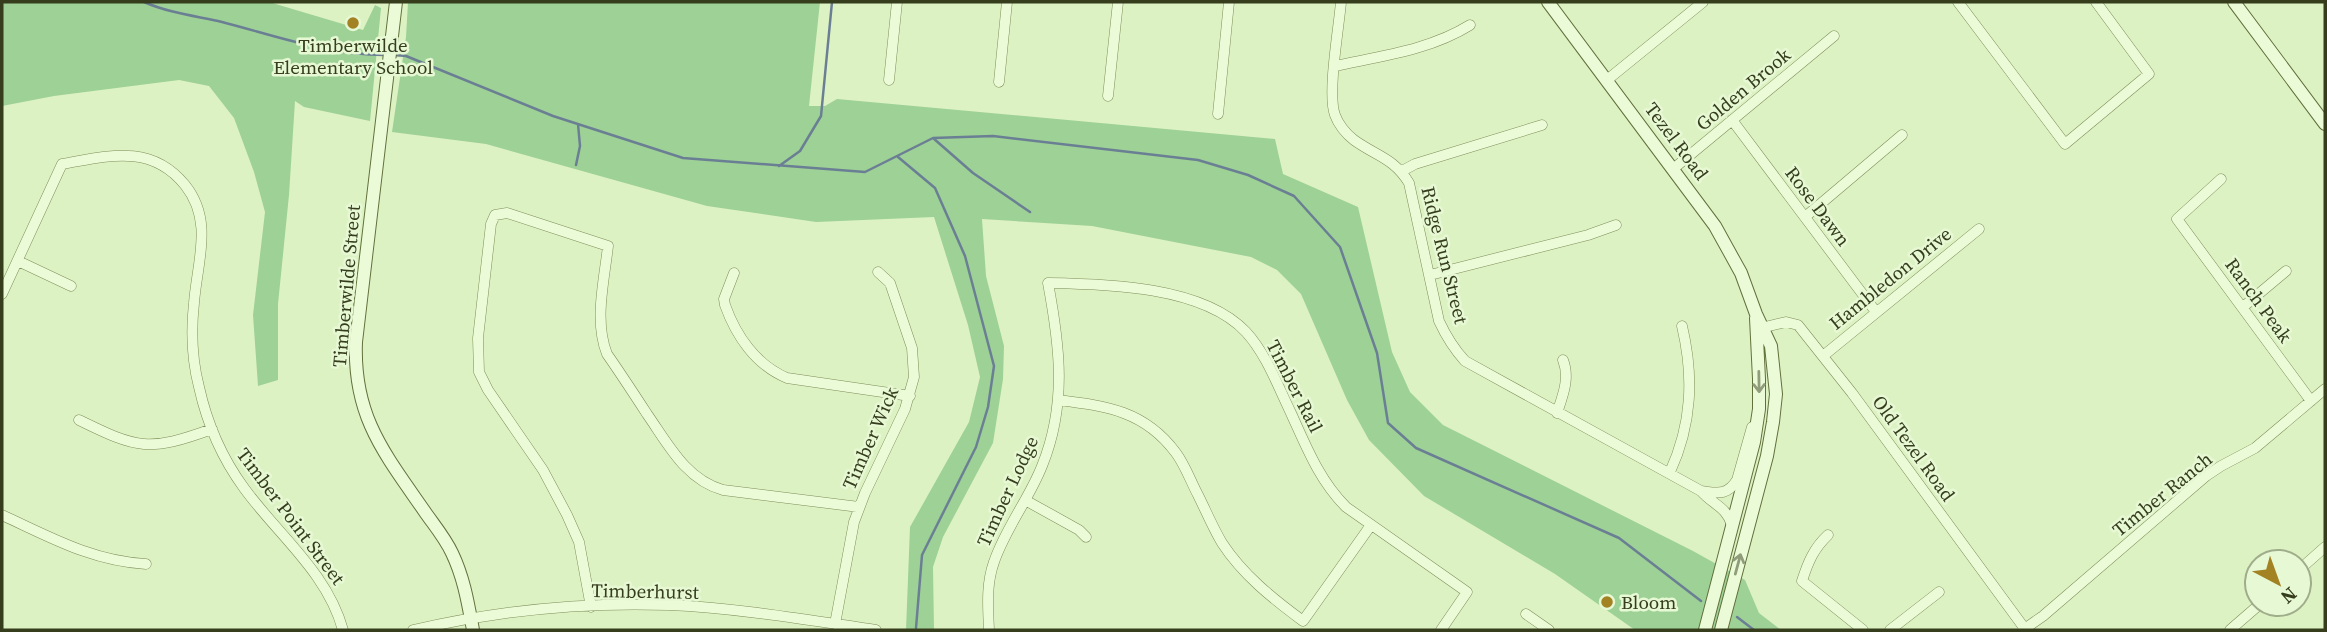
<svg xmlns="http://www.w3.org/2000/svg" width="2327" height="632" font-family="'Source Serif 4',serif">
  <rect width="100%" height="100%" fill="#ddf2c3"/>
  <path fill="#9ed196" d="M2,2h267l94,28 12,-25 6,3 -11,113 -66,-14 -9,-6 -6,94 -11,109v76l-20,6 -5,-71 12,-103 -11,-40 -20,-54 -25,-32 -30,-6 -125,16 -52,10z
    M408,2h412l-11,104h16l12,-7 438,40 8,35 75,33 34,145 18,40 33,33 250,126 52,29 14,33 22,17h-146l-80,-56 -131,-78 -55,-56 -22,-40 -46,-106 -24,-24 -26,-13 -159,-31 -110,-7 4,57 18,70 -1,33 -10,64 -50,94 -10,30 1,63h-28l4,-103 59,-105 11,-45 -12,-52 -34,-108 -118,5 -109,-16 -221,-62 -94,-12 14,-95z"/>
  <g fill="none" stroke-linecap="round" stroke-linejoin="round">
    <path stroke="#6b7f94" stroke-width="2.5" d="M144,2c25,11 52,14 78,20 54,14 106,33 162,33
      M394,55l12,1 147,60 130,42 182,14 68,-34 60,-2 205,24 50,15 46,21 46,51 37,106 11,70 28,25 203,90 82,63
      M933,138l40,35 57,39
      M898,157l37,31 30,68 29,110 -6,41 -12,40 -54,108 -6,73
      M576,165l4,-19 -2,-22
      M779,166l21,-15 21,-35 11,-114
      M1737,617l17,13"/>
    <g stroke="#7e8e58" stroke-width="11">
      <path id="street" d="M1341,2c-2,25 -14,92 -6,113 3,9 11,19 19,25 22,16 40,18 55,43l30,138c7,15 15,28 26,40l236,130c12,14 25,15 31,34
        M1958,2l107,142 84,-70 -53,-72
        M1335,66c46,-10 95,-16 135,-41
        M889,80l8,-78
        M1607,80l96,-78
        M999,82l8,-80
        M1108,96l10,-94
        M1218,114l11,-112
        M1732,120l144,192
        M1673,169l161,-133
        M1402,171l13,-7 127,-39
        M2221,179l-44,40 134,182
        M1805,217l97,-82
        M18,261l53,25
        M734,273l-10,26 1,6c11,31 31,60 62,73l123,18
        M1430,275l158,-40 28,-10
        M2,294l60,-130c46,-8 89,-21 123,21 29,36 12,77 9,118 -3,27 -2,57 5,84 8,36 23,71 45,101 34,47 83,84 99,142
        M2243,307l43,-36
        M1757,329l29,-7 12,3 54,68 173,236
        M1823,356l156,-127
        M1058,400c49,6 87,11 118,53 9,12 15,29 22,42 8,16 15,33 24,48 21,32 50,55 81,78l68,-96
        M1557,413c6,-18 13,-35 6,-53
        M79,420c59,29 70,32 133,9
        M1670,472c22,-48 24,-95 12,-146
        M1701,491c17,2 26,5 36,-11l15,-53
        M1025,500l54,30 7,7
        M2,515c48,22 90,46 144,49
        M1828,535c-14,13 -20,27 -26,46l61,49
        M2299,570l26,-23
        M591,607l-12,-65 -12,-27 -24,-45 -55,-80 -9,-18 -1,-34 13,-114 4,-9 12,-2 101,33c-4,36 -14,75 -1,108 14,20 27,40 40,60 21,30 39,66 76,76l136,17
        M1526,614l23,16
        M835,624l19,-102 11,-29 40,-84 9,-32 -2,-29 -22,-65 -12,-11
        M413,630c82,-19 171,-28 256,-25 69,3 139,15 207,25
        M989,630c-1,-23 -3,-46 5,-68 11,-33 35,-63 48,-96 25,-62 18,-119 6,-183 59,1 155,3 198,49 20,22 31,52 44,79 16,35 29,69 56,96l121,85 -26,38
        M1890,630l49,-38
        M2023,630l20,-14 163,-140 15,-10 34,-18 70,-59
        M2230,630l30,-26"/>
    </g>
    <g stroke="#62703b" stroke-width="14">
      <path id="secondary" d="M396,2l-40,340c-3,75 29,112 69,170 9,13 20,26 27,41 12,25 16,50 21,77
        M1548,2l167,224 26,47 15,41 15,32 5,48 -3,28 -6,34 -46,174
        M2234,2l91,122
        M1705,630l49,-188 5,-33v-30l-3,-61"/>
    </g>
    <use href="#street" stroke="#ebfbd8" stroke-width="10"/>
    <use href="#secondary" stroke="#ebfbd8" stroke-width="12"/>
  </g>
  <defs><path id="oneway-shaft" d="M-6 0H5M1.5-3L5.5 0L1.5 3" fill="none" stroke-width="1.6" stroke-linecap="round" stroke-linejoin="round" transform="scale(1.75)"/></defs>
  <g stroke="#909c7a">
    <use href="#oneway-shaft" transform="translate(1759 382) rotate(89)"/>
    <use href="#oneway-shaft" transform="translate(1738 564) rotate(-75)"/>
  </g>
  <g fill="#a28223" stroke="#e7f8d4" stroke-width="2.5">
    <circle cx="353" cy="23" r="7"/>
    <circle cx="1607" cy="602" r="7"/>
  </g>
  <g text-anchor="middle" stroke-width="5" stroke-linejoin="round" paint-order="stroke">
    <g font-size="19" fill="#353d1d" stroke="#e7f8d4">
      <text x="353" y="52">Timberwilde<tspan x="353" dy="22">Elementary School</tspan></text>
      <text x="1621" y="609" text-anchor="start">Bloom</text>
    </g>
    <g font-size="19" fill="#353d1d" stroke="#e7f8d4">
      <text transform="translate(1743 89) rotate(-40)" y="7">Golden Brook</text>
      <text transform="translate(1677 141) rotate(53)" y="7">Tezel Road</text>
      <text transform="translate(1818 206) rotate(53)" y="7">Rose Dawn</text>
      <text transform="translate(1445 255) rotate(76)" y="7">Ridge Run Street</text>
      <text transform="translate(1890 278) rotate(-39)" y="7">Hambledon Drive</text>
      <text transform="translate(346 286) rotate(-85)" y="7">Timberwilde Street</text>
      <text transform="translate(2259 300) rotate(54)" y="7">Ranch Peak</text>
      <text transform="translate(1295 386) rotate(63)" y="7">Timber Rail</text>
      <text transform="translate(870 438) rotate(-66)" y="7">Timber Wick</text>
      <text transform="translate(1914 448) rotate(54)" y="7">Old Tezel Road</text>
      <text transform="translate(1007 491) rotate(-65)" y="7">Timber Lodge</text>
      <text transform="translate(2162 494) rotate(-39)" y="7">Timber Ranch</text>
      <text transform="translate(291 516) rotate(53)" y="7">Timber Point Street</text>
      <text transform="translate(645 591) rotate(1)" y="7">Timberhurst</text>
    </g>
  </g>
  <rect width="2327" height="632" fill="none" stroke="#353d1d" stroke-width="7"/>
  <g transform="translate(2278 583) rotate(139)"><circle r="33" fill="#e7f8d4" stroke="#a0ad8b" stroke-width="2"/>
  <path d="M0-5L12 26L0 18L-12 26Z" fill="#a28223"/>
  <text y="-10" font-size="19" font-weight="bold" text-anchor="middle" fill="#353d1d">N</text>
  </g>
</svg>
